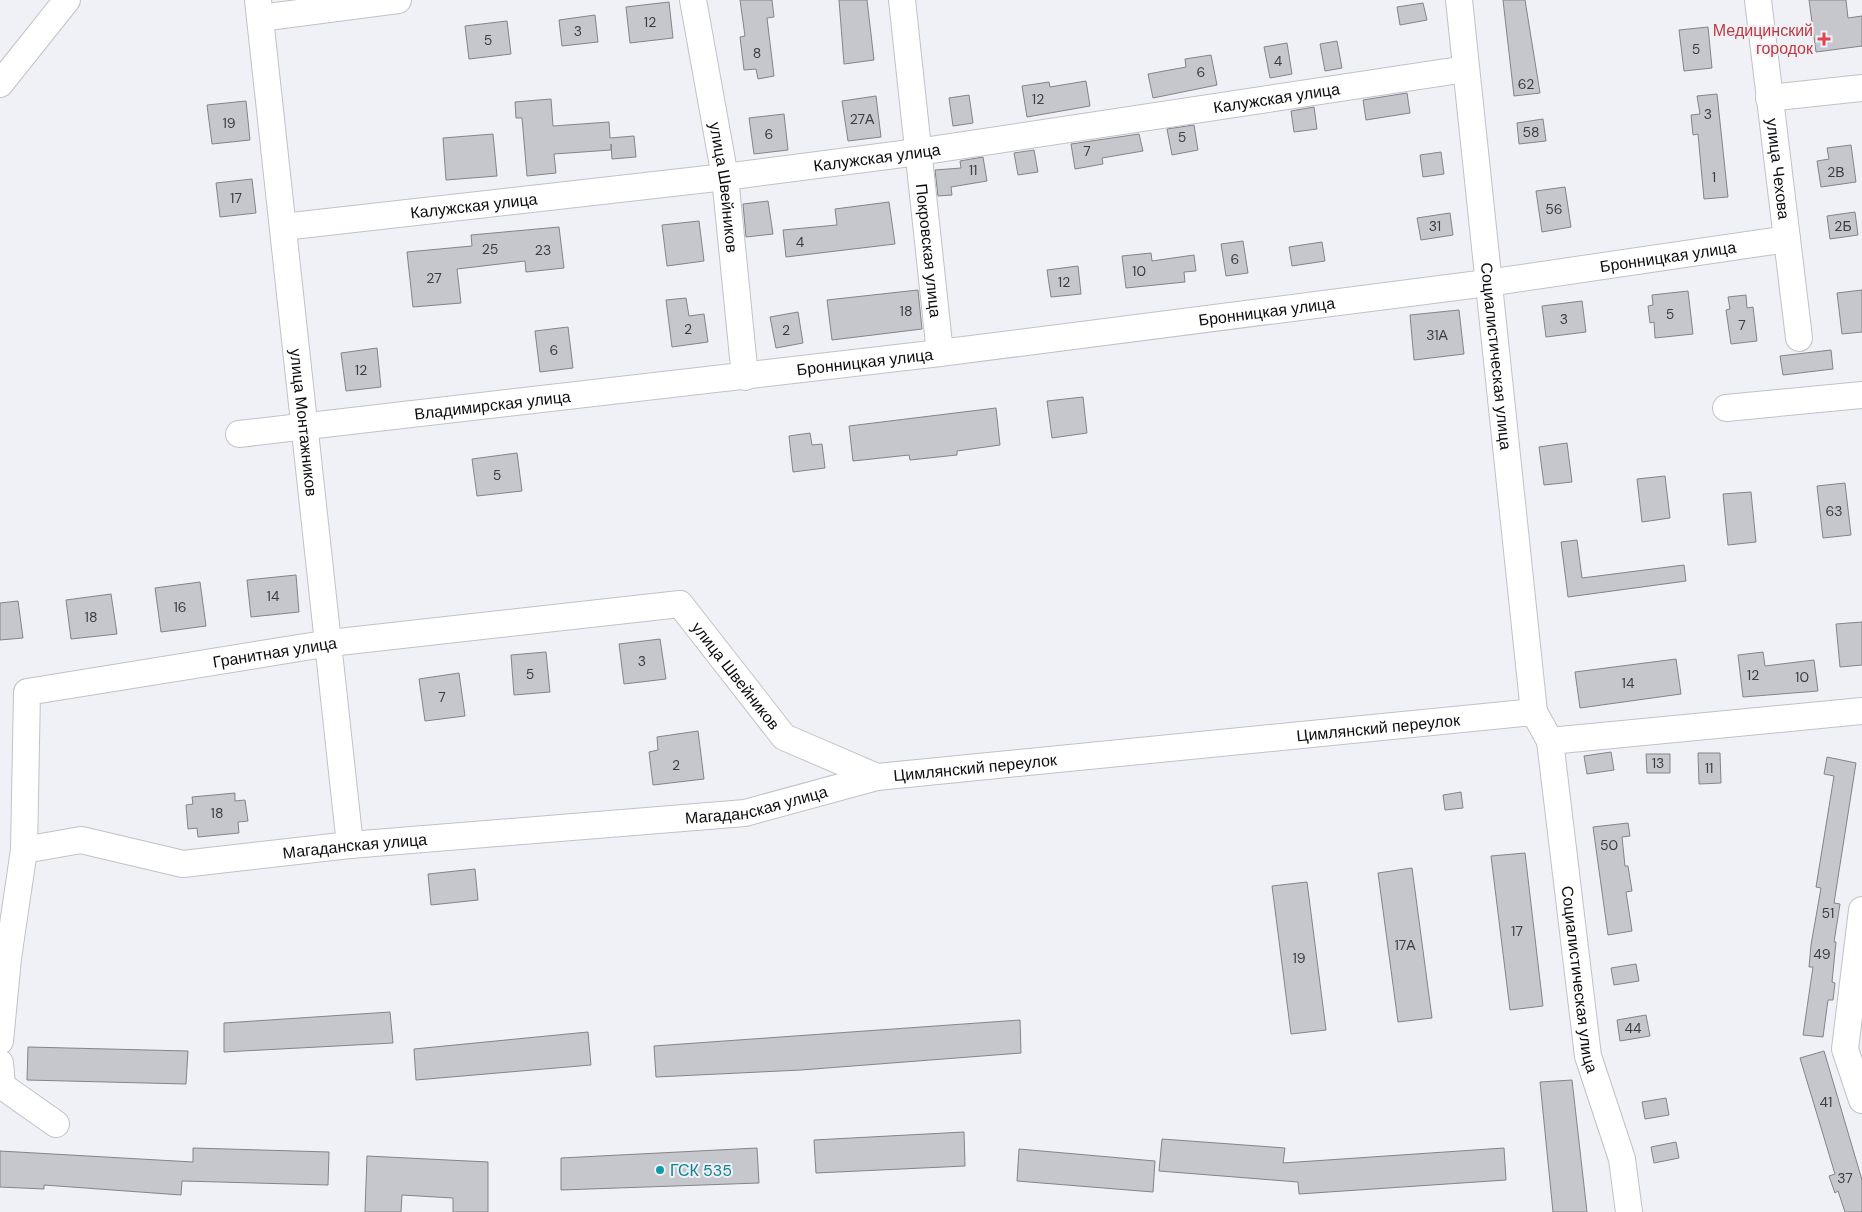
<svg xmlns="http://www.w3.org/2000/svg" width="1862" height="1212" font-family="'DM Sans',sans-serif">
  <rect width="100%" height="100%" fill="#f0f0f7"/>
  <path fill="#c6c7cd" stroke="#838388" d="M740,0h32l2,17 -7,1 7,58 -16,3 -2,-10 -12,1 -4,-33 5,-1z
    M839,0h28l7,60 -30,4z
    M1503,0h22l15,93 -26,3z
    M1809,0h37l2,18 14,-2v30l-46,6z
    M669,2l4,36 -43,5 -4,-36z
    M1423,3l4,17 -27,5 -3,-18z
    M595,15l3,27 -36,4 -3,-26z
    M507,21l4,33 -42,5 -4,-33z
    M1708,27l4,41 -28,3 -5,-41z
    M1337,41l5,27 -17,3 -5,-27z
    M1287,43l5,31 -22,4 -6,-31z
    M1211,55l6,30 -64,13 -5,-24 38,-7 -1,-8z
    M1086,81l4,25 -63,11 -5,-31 27,-4 1,5z
    M1407,93l3,20 -44,7 -3,-20z
    M1717,94l11,103 -24,2 -6,-65 -5,1 -2,-20 9,-1 -3,-18z
    M969,95l4,28 -20,3 -4,-28z
    M876,96l5,41 -33,4 -6,-40z
    M551,99l2,27 56,-4 1,16 24,-2 2,21 -24,2 -1,-15v6l-57,4 2,19 -29,3 -5,-58h-6l-1,-16z
    M246,101l4,39 -38,4 -5,-39z
    M1314,107l3,22 -23,3 -3,-21z
    M784,114l4,36 -34,4 -5,-36z
    M1543,119l3,22 -27,3 -2,-21z
    M1194,125l4,25 -26,5 -5,-26z
    M493,134l4,42 -51,4 -3,-42z
    M1139,134l4,17 -41,7 1,6 -28,5 -4,-25z
    M1851,145l5,37 -35,5 -4,-26 12,-2 -2,-11z
    M1034,150l4,22 -20,3 -4,-22z
    M1441,152l3,22 -21,3 -3,-22z
    M983,157l4,24 -36,6 1,8 -14,1 -3,-26 26,-2 -1,-7z
    M252,179l4,34 -36,4 -4,-34z
    M1565,187l6,40 -29,5 -6,-41z
    M768,201l5,33 -27,3 -3,-33z
    M889,202l6,42 -109,13 -3,-27 54,-5 -2,-16z
    M1855,212l3,23 -28,4 -3,-23z
    M1450,213l3,22 -32,5 -4,-22z
    M699,221l5,40 -37,5 -5,-41z
    M559,227l5,41 -38,4 -1,-11 -68,8 4,34 -48,4 -6,-55 65,-6 -1,-11z
    M1243,241l5,32 -22,3 -5,-32z
    M1322,242l3,19 -33,5 -3,-19z
    M1151,253l1,8 42,-6 2,16 -12,1 1,10 -59,6 -4,-32z
    M1078,266l3,28 -30,3 -4,-27z
    M918,290l4,39 -90,11 -5,-40z
    M1862,290v42l-20,2 -5,-41z
    M1688,291l5,43 -38,4 -1,-16 -4,1 -2,-17 5,-1 -1,-10z
    M1746,295l1,13 6,-1 4,34 -26,3 -5,-34 4,-1 -2,-12z
    M686,298l3,18 15,-2 4,28 -36,5 -6,-47z
    M1582,301l4,31 -40,5 -4,-31z
    M1459,310l5,44 -50,6 -4,-45z
    M798,312l5,31 -27,5 -6,-31z
    M568,327l5,41 -33,4 -5,-41z
    M377,348l4,39 -35,4 -5,-38z
    M1831,350l2,19 -50,6 -3,-19z
    M1083,397l4,36 -35,5 -5,-37z
    M996,408l4,37 -43,6v4l-47,5 -1,-5 -56,6 -4,-35z
    M810,433l2,12 10,-1 3,24 -32,4 -4,-36z
    M1567,443l5,39 -28,3 -5,-38z
    M517,453l5,38 -45,5 -5,-37z
    M1665,476l5,42 -28,4 -5,-43z
    M1845,483l6,52 -28,3 -6,-52z
    M1751,492l5,50 -28,3 -5,-51z
    M1577,540l5,38 102,-13 2,16 -118,16 -7,-55z
    M296,575l3,37 -48,5 -4,-37z
    M200,582l6,44 -45,6 -6,-44z
    M111,594l6,40 -46,5 -5,-39z
    M18,601l5,37 -23,2v-37z
    M1862,622v43l-22,2 -4,-43z
    M660,639l6,40 -42,5 -5,-40z
    M546,652l4,40 -36,3 -3,-40z
    M1763,652l2,14 49,-6 4,31 -75,6 -5,-42z
    M1676,659l5,35 -101,14 -5,-36z
    M459,673l6,43 -40,5 -6,-42z
    M698,731l6,48 -51,6 -4,-33 9,-2 -1,-13z
    M1611,752l3,18 -27,4 -3,-18z
    M1698,753h22l1,30 -22,1z
    M1646,754h24v19h-23z
    M1827,757l29,6 -22,140 6,1 -6,38h2l-4,40 3,1 -2,17h-5l-5,37 -20,-2 10,-68h-4l2,-22 10,-57 -5,-1 18,-111 -10,-2z
    M1461,792l2,16 -18,2 -2,-15z
    M235,793v8l10,-1 3,21 -10,1 1,11 -41,4 -1,-9 -9,1 -2,-24 7,-1 -1,-7z
    M1628,823l2,13 -8,1 3,29h3l4,25 -6,1 6,39 -24,4 -15,-108z
    M1525,853l18,153 -33,4 -19,-154z
    M1412,868l20,150 -34,4 -20,-149z
    M475,869l3,31 -47,5 -3,-31z
    M1307,882l19,148 -35,4 -19,-148z
    M1636,964l3,17 -25,4 -3,-17z
    M390,1012l3,31 -169,9v-29z
    M1646,1015l4,21 -30,5 -3,-21z
    M1020,1020l1,33 -220,17 -145,7 -2,-31z
    M588,1032l3,33 -175,15 -2,-31z
    M28,1047l160,4 -2,33 -159,-4z
    M1824,1051l38,129v32h-17l-7,-21 -3,2 -6,-17 6,-2 -35,-116z
    M1572,1080l15,132h-34l-13,-130z
    M1666,1098l3,17 -24,4 -3,-17z
    M964,1132l1,34 -149,7 -2,-33z
    M1162,1139l123,9 -2,15 221,-15 2,32 -207,14 -1,-12 -139,-11z
    M1676,1142l3,16 -25,5 -3,-16z
    M193,1148l136,4 -1,33 -146,-4 -1,14 -137,-10v4l-44,-2v-36l193,11z
    M757,1148l2,35 -198,7v-32z
    M1019,1149l136,12 -2,31 -136,-11z
    M367,1156l121,6v50h-35v-14l-51,-3 -1,17h-36z"/>
  <g fill="none" stroke-linecap="round" stroke-linejoin="round">
    <g stroke="#c1c2c8" stroke-width="28">
      <g id="minor">
        <path id="s1" d="M258,0l92,845"/>
        <path id="s2" d="M693,0l32,177 20,200"/>
        <path id="s3" d="M902,0l38,353"/>
        <path id="s4" d="M1459,0l75,712"/>
        <path id="s5" d="M1758,0l41,338"/>
        <path d="M260,18l138,-18"/>
        <path d="M0,84l67,-84"/>
        <path d="M1769,98l93,-10"/>
        <path id="s6" d="M283,227l442,-50 193,-25 548,-83"/>
        <path d="M1726,408l136,-13"/>
        <path id="s7" d="M239,434l701,-81 547,-70 300,-44"/>
        <path id="s8" d="M1550,741l38,315 34,103 7,53"/>
        <path id="s9" d="M24,850l3,-158 303,-49 350,-39 104,133 93,40"/>
        <path d="M1862,910l-17,139 17,51"/>
        <path id="s10" d="M0,1041l8,-83 16,-108 57,-10 102,24 167,-19 395,-32 132,-36 657,-65 16,29 312,-30"/>
        <path d="M0,1063l2,23 54,38"/>
      </g>
    </g>
    <use href="#minor" stroke="#fff" stroke-width="26"/>
  </g>
  <path fill="#e0444e" stroke="#f0f0f7" stroke-width="2" d="M1821.5 31.5h5v5h5v5h-5v5h-5v-5h-5v-5h5z"/>
  <circle fill="#0f9aa8" stroke="#f0f0f7" stroke-width="2" cx="660" cy="1170" r="5"/>
  <g text-anchor="middle" stroke-width="4" stroke-linejoin="round" paint-order="stroke">
    <g font-size="14" fill="#3b3c3e">
      <text x="650" y="27">12</text>
      <text x="578" y="36">3</text>
      <text x="488" y="45">5</text>
      <text x="1696" y="54">5</text>
      <text x="757" y="58">8</text>
      <text x="1278" y="66">4</text>
      <text x="1201" y="77">6</text>
      <text x="1526" y="89">62</text>
      <text x="1038" y="104">12</text>
      <text x="1708" y="119">3</text>
      <text x="862" y="124">27А</text>
      <text x="229" y="128">19</text>
      <text x="1531" y="137">58</text>
      <text x="769" y="139">6</text>
      <text x="1182" y="142">5</text>
      <text x="1087" y="156">7</text>
      <text x="973" y="175">11</text>
      <text x="1836" y="177">2В</text>
      <text x="1714" y="182">1</text>
      <text x="236" y="203">17</text>
      <text x="1554" y="214">56</text>
      <text x="1435" y="231">31</text>
      <text x="1843" y="231">2Б</text>
      <text x="800" y="247">4</text>
      <text x="490" y="254">25</text>
      <text x="543" y="255">23</text>
      <text x="1235" y="264">6</text>
      <text x="1139" y="276">10</text>
      <text x="434" y="283">27</text>
      <text x="1064" y="287">12</text>
      <text x="906" y="316">18</text>
      <text x="1670" y="319">5</text>
      <text x="1564" y="324">3</text>
      <text x="1742" y="330">7</text>
      <text x="688" y="334">2</text>
      <text x="786" y="335">2</text>
      <text x="1437" y="340">31А</text>
      <text x="554" y="355">6</text>
      <text x="361" y="375">12</text>
      <text x="497" y="480">5</text>
      <text x="1834" y="516">63</text>
      <text x="273" y="601">14</text>
      <text x="180" y="612">16</text>
      <text x="91" y="622">18</text>
      <text x="642" y="666">3</text>
      <text x="530" y="679">5</text>
      <text x="1753" y="680">12</text>
      <text x="1802" y="682">10</text>
      <text x="1628" y="688">14</text>
      <text x="442" y="702">7</text>
      <text x="1658" y="768">13</text>
      <text x="676" y="770">2</text>
      <text x="1709" y="773">11</text>
      <text x="217" y="818">18</text>
      <text x="1609" y="850">50</text>
      <text x="1828" y="918">51</text>
      <text x="1517" y="936">17</text>
      <text x="1405" y="950">17А</text>
      <text x="1822" y="959">49</text>
      <text x="1299" y="963">19</text>
      <text x="1633" y="1033">44</text>
      <text x="1826" y="1107">41</text>
      <text x="1845" y="1183">37</text>
    </g>
    <g font-size="16" fill="#be3a42" stroke="#f0f0f7" text-anchor="end">
      <text x="1813" y="36">Медицинский<tspan x="1813" dy="18">городок</tspan></text>
    </g>
    <g font-size="16" fill="#0d0d0f" stroke="#f0f0f7">
      <text dy="6" stroke="none"><textPath href="#s6" startOffset="1002">Калужская улица</textPath></text>
      <text dy="6" stroke="none"><textPath href="#s6" startOffset="598">Калужская улица</textPath></text>
      <text dy="6" stroke="none"><textPath href="#s5" startOffset="170">улица Чехова</textPath></text>
      <text dy="6" stroke="none"><textPath href="#s2" startOffset="190">улица Швейников</textPath></text>
      <text dy="6" stroke="none"><textPath href="#s6" startOffset="192">Калужская улица</textPath></text>
      <text dy="6" stroke="none"><textPath href="#s3" startOffset="252">Покровская улица</textPath></text>
      <text dy="6" stroke="none"><textPath href="#s7" startOffset="1440">Бронницкая улица</textPath></text>
      <text dy="6" stroke="none"><textPath href="#s7" startOffset="1035">Бронницкая улица</textPath></text>
      <text dy="6" stroke="none"><textPath href="#s4" startOffset="358">Социалистическая улица</textPath></text>
      <text dy="6" stroke="none"><textPath href="#s7" startOffset="630">Бронницкая улица</textPath></text>
      <text dy="6" stroke="none"><textPath href="#s7" startOffset="255">Владимирская улица</textPath></text>
      <text dy="6" stroke="none"><textPath href="#s1" startOffset="425">улица Монтажников</textPath></text>
      <text dy="6" stroke="none"><textPath href="#s9" startOffset="409">Гранитная улица</textPath></text>
      <text dy="6" stroke="none"><textPath href="#s9" startOffset="908">улица Швейников</textPath></text>
      <text dy="6" stroke="none"><textPath href="#s10" startOffset="1560">Цимлянский переулок</textPath></text>
      <text dy="6" stroke="none"><textPath href="#s10" startOffset="1155">Цимлянский переулок</textPath></text>
      <text dy="6" stroke="none"><textPath href="#s10" startOffset="932">Магаданская улица</textPath></text>
      <text dy="6" stroke="none"><textPath href="#s10" startOffset="528">Магаданская улица</textPath></text>
      <text dy="6" stroke="none"><textPath href="#s8" startOffset="240">Социалистическая улица</textPath></text>
    </g>
    <g font-size="16" fill="#0d838f" stroke="#f0f0f7" text-anchor="start">
      <text x="670" y="1176">ГСК 535</text>
    </g>
  </g>
</svg>
